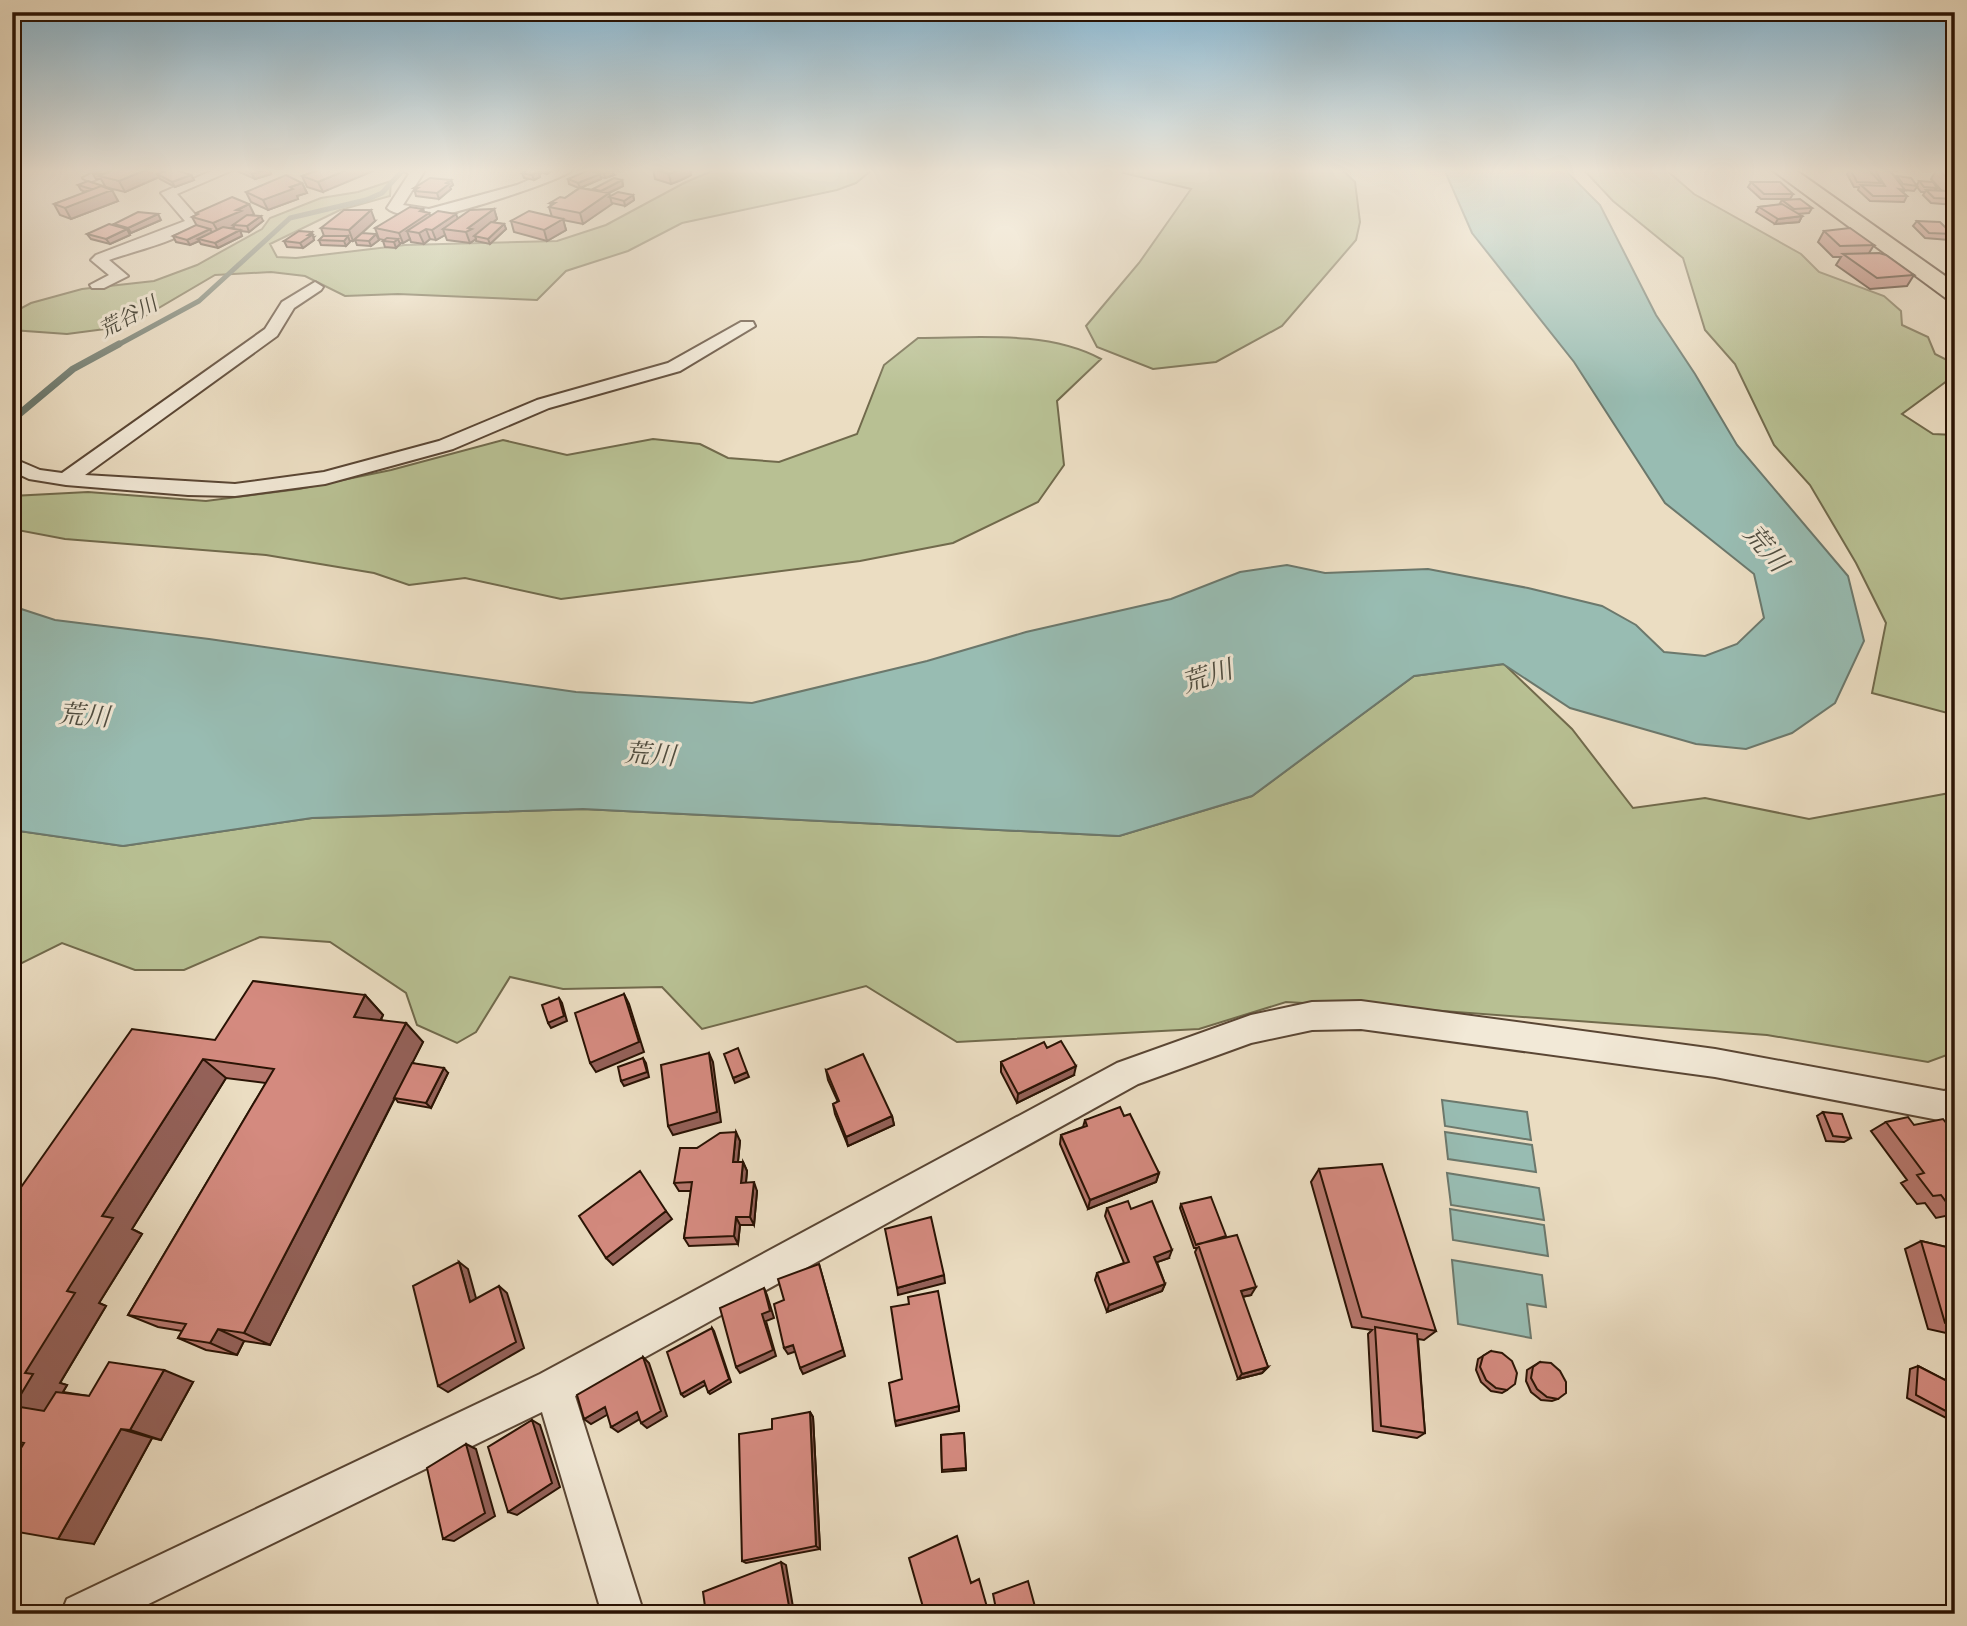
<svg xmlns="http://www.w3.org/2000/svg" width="1967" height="1626" font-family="'EB Garamond','Noto Serif JP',serif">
  <rect width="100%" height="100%" fill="#ebddc2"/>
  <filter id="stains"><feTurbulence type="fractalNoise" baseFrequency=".00286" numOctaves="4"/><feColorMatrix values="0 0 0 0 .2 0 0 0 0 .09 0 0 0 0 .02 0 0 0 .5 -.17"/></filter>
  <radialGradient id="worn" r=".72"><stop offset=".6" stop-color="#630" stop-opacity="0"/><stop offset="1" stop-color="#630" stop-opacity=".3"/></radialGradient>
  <path fill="#b8c093" stroke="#716a4c" stroke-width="2" d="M716,169h157l-17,14 -19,7 -155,33 -54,28 -62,20 -29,29 -139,-6 -53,2 -40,-20 -34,-4 -56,3 -87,51 -61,8 -55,-4v-17l19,-10 51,-14 72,-8 43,-16 65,-36 8,-11 51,-20 37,-6 33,-11 -1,15 -50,14 -70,34 7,13 19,1 109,-13 152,-4 49,-16 78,-42z
    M1126,169h215l14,13 5,40 -4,18 -74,86 -66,36 -63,7 -56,-22 -11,-21 53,-63 52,-74 -68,-16z
    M1583,169h82l29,25 107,60 18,18 65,24 17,15 1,14 26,12 7,17 20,10v11l-53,39 31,20 22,1v280l-83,-22 14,-70 -30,-60 -46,-78 -36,-40 -39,-81 -30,-34 -22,-72 -70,-57z
    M918,338c59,0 129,-8 183,21l-44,42 7,64 -26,37 -85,41 -93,18 -299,38 -96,-21 -56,7 -35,-12 -108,-18 -201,-16 -53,-10v-33l76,-4 118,9 93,-12 92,-19 112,-30 64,15 86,-16 47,5 28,14 51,4 78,-28 27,-69z
    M1504,664l68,65 61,79 72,-10 104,21 146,-27v260l-27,10 -161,-27 -324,-24 -157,-9 -87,27 -242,13 -91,-56 -164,43 -40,-42 -99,2 -53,-12 -34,55 -19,11 -40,-18 -11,-32 -76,-51 -70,-5 -76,33h-49l-73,-27 -50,25v-138l111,16 189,-28 271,-9 536,27 133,-40 162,-120z"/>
  <path fill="#98bcb2" stroke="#6c786c" stroke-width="2" d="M1444,169h120l36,36 56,110 39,59 42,71 111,131 16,65 -29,62 -43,30 -46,16 -50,-5 -126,-36 -67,-44 -89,12 -162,120 -133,40 -536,-27 -271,9 -189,28 -111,-16v-224l43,14 154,19 367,53 176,11 175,-42 99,-29 145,-33 69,-27 47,-7 38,8 103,-4 100,19 74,18 34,19 28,27 41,4 32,-12 27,-26 -10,-44 -89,-71 -91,-141 -102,-129z
    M1442,1100l85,12 4,28 -86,-14z
    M1445,1132l87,13 4,27 -88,-13z
    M1447,1173l92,15 5,32 -93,-15z
    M1450,1209l94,16 4,31 -95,-16z
    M1452,1260l90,15 4,32 -19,-3 4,34 -73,-14z"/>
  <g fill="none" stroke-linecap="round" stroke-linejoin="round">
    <path stroke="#6c786c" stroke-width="5" d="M116,346l83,-45 91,-83 76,-18 16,-7 22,-24"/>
    <path stroke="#6c786c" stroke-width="7" d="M12,420l61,-51 46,-25"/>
    <g stroke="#5a4634" stroke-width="4">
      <path id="minor" d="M101,169h19l-30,13 -7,-4z
        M216,169h19l-58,25 22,25 2,3c-17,18 -67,29 -92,38l19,16 -24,12h-12l-2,-3 19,-10 -18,-15 5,-5 89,-34 -24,-28z
        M402,169h20l2,3 -21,33 26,4 88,-24 38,-16h19c-15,13 -124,47 -145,48 -11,1 -35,-2 -42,-9l22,-34z
        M315,282l8,5 -2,3 -27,18 -17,28 -192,139 150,9 89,-12 115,-31 98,-41 131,-37 73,-41h12l2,4 -75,45 -131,37 -96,41 -128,35 -90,12 -47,-1 -122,-10 -37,-6 -17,-8v-13l28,12 22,3 203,-144 17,-27z
        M1361,1001l354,48 229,42 11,-3v30l-11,3 -229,-44 -354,-48 -49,1 -61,13 -113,41 -563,312 69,218h-42l-60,-202 -414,202h-67l6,-15 473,-225 577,-311 134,-48 61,-13z"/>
    </g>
    <g stroke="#2a1304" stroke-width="4">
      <path id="trunk" d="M1771,169h23l161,114v18l-8,-2z"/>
    </g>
    <use href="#minor" fill="#f2e9d7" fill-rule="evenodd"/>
    <use href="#trunk" fill="#ebddc2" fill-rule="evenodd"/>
  </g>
  <path fill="#b6776d" stroke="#2a1304" stroke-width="2" d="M105,169h62l24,6 3,5 -19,7 -15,-8 -1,-2 -34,15 -16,-4 9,13 -47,18 -11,-4 -6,-11 28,-10 3,-2 -4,-2 -3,-5 27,1 -4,-7h-5l-3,-5z
    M236,169h33l2,5 -16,5 -18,-8z
    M321,169l2,23 -16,-5 -5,-11z
    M527,169h28l-8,5 -8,-2 1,5 -6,3 -10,-2 -2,-5z
    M593,169l21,6 -9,3 -4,-1v2l-21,9 13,2v-1l29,-9 1,6 -14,7 1,4 23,-2 1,5 -9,6 -13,-3 -29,21 -20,-4 3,10 -19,11 -33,-9 -3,-11 41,-4 -3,-10 2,-1 -1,-3 15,-5 14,-10 -10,-4 -1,-5 25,-7z
    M653,169l37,1 1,5 -10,5 -10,4 -16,-5z
    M1850,169l20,2 1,-1 -6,-1h33l-1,2h-7l6,7 1,-2 20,9 2,-4 18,7 -2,2 7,1 -11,-12 6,-10h18v25l-4,-1 4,4v6l-1,2 -23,-2 -8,-8 2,-3h-4l-4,-5 -3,4 -9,-1 -2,3 4,3 -3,6 -34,-1 -12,-11 1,-3h-5l-7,-13z
    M451,180l2,5 -3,2 1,2 -12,10 -23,-3 -2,-8z
    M1751,182l42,12 -3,5h-29l-13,-12z
    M302,183l5,10 -10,3 1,3 -30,11 -17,-8 -5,-10z
    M1782,200l30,8 -3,5 -12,1 5,2 -3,6 -24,2 -19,-12 3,-5 20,-2z
    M423,209l1,3 5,1 1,3 28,2 36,-9 3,10 -4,4 11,1 2,5 -16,15 -14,-3v-2l-6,4 -23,-3 -2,-5 -9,5 -6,-1 -6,5 -13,-2 -1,-3 -7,4h-4l1,1 -4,4 -11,-1 -2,-6 1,-1 -5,-1 -4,-11z
    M196,213l58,1 -2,1 11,6 -14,11 -9,-1 2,5 -24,12 -17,-4 -2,-3 -9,4 -14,-3 -3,-6 24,-10 -5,-9 5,-2z
    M1953,214h2v11l-5,-5z
    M161,220l-30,13h-2l1,2 -20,9 -19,-5 -4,-5 28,-8 -1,-2z
    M375,221l-14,13 18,6 -8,6 -14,-1 -2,-5 -2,1h-3l-4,5 -25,-1 -2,-5 5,-4 -3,-8z
    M1917,221l35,13 -3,6 -24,-2 -12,-12z
    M1824,231l50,14 -5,8 45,22 -7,11 -37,3 -34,-24 5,-8h-8l-15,-15z
    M314,237l-1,1 1,2 -11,8 -16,-1 -3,-6z
    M1954,349h1v10l-5,-4z
    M365,995l18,20 -2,5 42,22 -11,21 36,10 -17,35 -33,-6 -3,-4 -125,247 -26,-4 -7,14 -31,-5 -28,-12 4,-7 -24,-4 -30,-12 138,-232 -40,-5 -94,151 10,5 -43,69 7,3 -46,77 7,2 -4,7 26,4 104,-14 -32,58 -9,-2 -58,106 -72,-98 -10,-1v-245l203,-160z
    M1047,1048l27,27 -57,28 -16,-31v-10z
    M826,1070l66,46 2,9 -46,21 -13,-32 -2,-10 5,-2 -10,-22z
    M1823,1112l28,26 -7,4 -18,-1 -9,-25z
    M1124,1116l35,57 -3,9 -68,27 -28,-65 1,-9 22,-8 2,-7z
    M1886,1122l28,3 41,9v80l-19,4 -11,-15 -8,1 -16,-21 6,-3 -36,-49z
    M740,1141l-2,21h5l4,9 -1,12 11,8 -3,34h-14l-2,19 -49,2 -5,-8 7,-47h-12l-5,-8 23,-35z
    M1319,1169l117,162 -12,9 -6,-1 7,94 -8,5 -44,-7 -5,-97 4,-4 -20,-3 -41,-145z
    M1181,1204l44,34 26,57 -9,2 26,70 -6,6 -24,6 -43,-127 2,-4h-3l-14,-40z
    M1107,1208l24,1 38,49 -12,4 8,22 -3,7 -55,21 -12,-32 2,-7 27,-10 -19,-47z
    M1921,1241l34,8v86l-27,-6 -23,-80z
    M1491,1351l16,39 -5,3 -11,-2 -10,-9 -5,-12 2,-11z
    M1540,1362l18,37 -6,2 -11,-1 -10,-8 -5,-11 1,-11z
    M1918,1366l37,19v32l-7,2 -41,-21 3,-29z
    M810,1412l3,5 7,132 -74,14 -4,-2 30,-132z
    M964,1433l2,37 -24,2 -1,-37z"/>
  <path fill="#946159" stroke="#2a1304" stroke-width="2" d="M148,169h19l2,4 -12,1 2,3 -34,15 -6,-11z
    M267,169h2l2,5 -16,5 -3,-5z
    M349,169h29l-55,23 -5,-10z
    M546,169h9l-8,5z
    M613,169l1,6 -9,3 -1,-5z
    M681,169h11l-2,1 1,5 -10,5 -10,4 -2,-10z
    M538,171l2,6 -6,3 -2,-5z
    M600,174l1,5 -21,9 -2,-5z
    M191,175l3,5 -19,7 -3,-5z
    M451,180l2,5 -3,2 1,2 -12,10 -2,-6z
    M622,180l1,6 -21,10 -1,-5z
    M302,183l5,10 -10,3 1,3 -30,11 -5,-10 27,-13z
    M109,188l2,3 1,-1 6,11 -47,18 -6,-11z
    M609,193l3,11 -29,20 -3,-11z
    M633,195l1,5 -9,6 -1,-5z
    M249,204l5,10 -21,11 1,2 -15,6 -6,-10z
    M423,209l2,6 4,-2 4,10 -26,8 3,8 -7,4 -4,-10z
    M494,209l3,10 -22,17 1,3 -6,4 -4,-11 2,-4z
    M371,210l4,11 -22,20 -4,-11z
    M158,214l3,6 -30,13 -3,-5z
    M456,214l4,10 -17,5 2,6 -9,5 -4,-10z
    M261,216l2,5 -14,11 -2,-6z
    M1802,216l-3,6 -24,2 3,-5z
    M563,219l3,11 -19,11 -3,-11z
    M504,224l2,5 -16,15 -2,-5z
    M127,229l3,6 -20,9 -4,-5z
    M210,229l3,5 -15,5 1,2 -9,4 -3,-5z
    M426,229l4,10 -6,5 -5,-11z
    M240,230l2,6 -24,12 -3,-5z
    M312,232l2,8 -11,8 -3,-5z
    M376,234l3,6 -8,6 -2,-5z
    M348,236l2,6 -4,4 -2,-5z
    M398,239l2,5 -4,4 -2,-6z
    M624,994l5,10 15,48 -48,20 -6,-9z
    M365,995l18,20 -11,21 -18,-19z
    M559,998l3,5 5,18 -16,7 -3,-5z
    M406,1023l17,19 -153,303 -26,-12z
    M709,1053l4,9 8,60 -48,13 -5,-9z
    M643,1058l3,5 3,14 -25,9 -3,-5z
    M203,1059l23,19 -94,151 10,5 -43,69 7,3 -46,77 7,2 -18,31 -35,-10 11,-33 42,-82 35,-75z
    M1076,1066l-2,9 -57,28 1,-9z
    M444,1068l4,5 -17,35 -5,-5z
    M747,1072l2,5 -14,6 -2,-5z
    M892,1116l2,9 -46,21 -2,-9z
    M736,1132l4,9 -3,30 -4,-9z
    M743,1162l4,9 -2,20 -4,-8z
    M1159,1173l-3,9 -68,27 2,-9z
    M754,1182l3,9 -3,34 -4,-8z
    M666,1211l6,8 -59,46 -7,-7z
    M736,1217l4,8 -2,19 -4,-8z
    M1172,1250l-3,8 -17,6 2,-7z
    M459,1262l9,7 11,40 -9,-7z
    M819,1264l26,92 -42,18 -3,-6z
    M944,1275l1,8 -47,12 -1,-7z
    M1165,1284l-3,7 -55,21 2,-7z
    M499,1286l8,7 17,55 -76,44 -10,-6z
    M1256,1287l-5,8 -15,3 5,-7z
    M764,1288l3,7 7,23 -8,3 10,35 -36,17 -4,-6 26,-53z
    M712,1328l2,3 17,51 -21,12 -2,-2z
    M218,1329l26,12 -7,14 -27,-12z
    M793,1345l4,6 -9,3 -4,-6z
    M643,1357l6,6 18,53 -20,12 -6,-5z
    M1268,1367l-6,6 -24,6 4,-5z
    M164,1370l29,12 -32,58 -31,-10z
    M704,1381l3,3 -23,13 -3,-3z
    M959,1406v5l-63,15 -1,-5z
    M605,1407l7,5 -21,12 -7,-5z
    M637,1412l6,5 -25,15 -7,-5z
    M810,1412l3,5 7,132 -4,-3z
    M532,1420l8,5 20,62 -43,28 -9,-3z
    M121,1429l31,9 -58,106 -36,-5z
    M466,1444l10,5 19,67 -41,25 -11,-2z
    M781,1562l5,3 7,42 -15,7h-8z"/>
  <path fill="#d48a7f" stroke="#2a1304" stroke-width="2" d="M105,169h11l-13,5h-10z
    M116,169h32l-29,12 -20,-5z
    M170,169h4l17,6 -19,7 -15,-8z
    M242,169h25l-15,5z
    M321,169h28l-31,13 -16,-6z
    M529,169l9,2 -6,4 -10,-2z
    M593,169h20l-9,4z
    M653,169h28l-12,5z
    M1850,169l19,1 12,13 -24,-1z
    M1874,169l16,2 15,19 -6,-1 8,7h-34l-12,-11 24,1z
    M1938,169h17v13l-6,-2z
    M589,170l11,4 -22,9 -10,-4z
    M286,175l16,8 -12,4 3,2 -30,11 -17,-8z
    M1897,176l14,2 6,8 -14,-2z
    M430,178l21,2 -5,3 3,1 -12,9 -23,-2 4,-3h-4z
    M614,178l8,2 -21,11 -8,-2z
    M88,181l21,7h-2l-6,-2 -18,7h-1l9,-4 -13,-4z
    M1919,181l14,1 4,6 -13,-1z
    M1751,182h29l13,12h-29z
    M101,186l11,4 -47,18 -11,-4z
    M580,188l29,5 -29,20 -31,-6 6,-4h-5l10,-6 5,1z
    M1926,190l22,1 7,6v2l-21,-1z
    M618,192l15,3 -9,6 -15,-4z
    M232,197l17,7 -13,6 5,1 -28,12 -21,-6 6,-3 -2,-1z
    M1800,199l12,9 -18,1 -12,-9z
    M1782,204l20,12 -24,3 -19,-12z
    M410,207l13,2 -3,2 9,2 -30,20 -24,-5z
    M494,209l-26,19 4,1 -6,3 -23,-3 27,-19z
    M344,210h27l-22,20 -28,-2z
    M438,211l18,3 -24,16 -6,-1 -7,4 -12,-2z
    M529,211l34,8 -19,11 -33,-9z
    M138,212l20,2 -30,14 -14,-4z
    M247,215l14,1 -14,10 -14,-1z
    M1917,221l23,1 12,12 -23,-1z
    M491,222l13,2 -16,15 -14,-3z
    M109,224l18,5 -21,10 -19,-5z
    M196,225l14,4 -23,11 -14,-4z
    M223,227l17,3 -25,13 -17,-4z
    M1850,228l24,17 -34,1 -16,-15z
    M299,231l13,1 -4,3h4l-12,8 -16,-2z
    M362,233l14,1 -7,7 -15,-1z
    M323,236h25l-4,5 -25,-1z
    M387,238l11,1 -4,3 -11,-1z
    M1879,253l7,2 28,20 -37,3 -34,-24z
    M253,981l112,14 -11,22 52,6 -162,310 -26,-4 -8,14 -32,-5 8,-14 -58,-9 146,-246 -71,-10 -101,157 11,2 -46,73 8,2 -50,80 8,1 -19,32 30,5 12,-19 33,4 20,-34 55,8 -34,60 -9,-1 -63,110 -46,-8v-68l12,-20 -12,-2v-241l120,-171 83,11z
    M624,994l15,48 -49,21 -15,-50z
    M559,998l5,18 -16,7 -6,-18z
    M1061,1041l15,25 -58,28 -17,-32 43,-20 3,6z
    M738,1048l9,24 -14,6 -9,-24z
    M709,1053l8,59 -49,14 -7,-61z
    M863,1054l29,62 -46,21 -13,-33 6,-3 -13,-31z
    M643,1058l4,14 -26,9 -3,-14z
    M412,1063l32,5 -18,35 -32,-5z
    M1120,1107l4,9 6,-2 29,59 -69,27 -29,-65 26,-9 -2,-6z
    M1823,1112l19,2 9,24 -18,-2z
    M1908,1117l6,8 29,-6 12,15v76h-3l-11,-15 -8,1 -16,-21 7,-2 -38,-51z
    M736,1132l-3,30h10l-2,21 13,-1 -4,35h-14l-2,19 -50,2 8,-56 -18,1 6,-35h17l23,-15z
    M1382,1164l54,167 -74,-14 -43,-148z
    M640,1171l26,40 -60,47 -27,-42z
    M1211,1197l15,39 -30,9 -15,-41z
    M1128,1201l3,8 21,-8 20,49 -18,7 11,27 -56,21 -12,-32 32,-11 -22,-54z
    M931,1217l13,58 -47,13 -12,-59z
    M1237,1235l19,52 -15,4 27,76 -26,7 -44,-130z
    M1921,1241l34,8v76l-10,-2z
    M459,1262l11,40 29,-16 17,56 -78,44 -25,-100z
    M819,1264l24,86 -43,18 -7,-23 -9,3 -10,-44 10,-4 -6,-21z
    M764,1288l6,23 -8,3 11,36 -37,17 -16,-59z
    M938,1291l21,115 -64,15 -6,-38 13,-4 -11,-72 18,-3 -1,-7z
    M1375,1327l42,7 8,99 -44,-7z
    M712,1328l17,51 -21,13 -4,-11 -23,13 -14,-42z
    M1491,1351l11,2 10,8 5,12 -2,11 -8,6 -11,-2 -10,-8 -6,-13 3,-11z
    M643,1357l18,54 -20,12 -4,-11 -26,15 -6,-20 -21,12 -7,-24z
    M1540,1362l11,1 9,8 6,11v11l-8,6 -11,-2 -10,-8 -6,-11 2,-11z
    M1918,1366l37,19v31l-39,-21z
    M810,1412l6,134 -74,15 -3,-127 33,-5v-10z
    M532,1420l20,63 -44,29 -20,-65z
    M964,1433l2,35 -24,2 -1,-35z
    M466,1444l19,69 -42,26 -16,-71z
    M957,1536l14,47 8,-4 8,28 -14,7h-48l-16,-56z
    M781,1562l8,44 -19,8h-64l-3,-22z
    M1028,1581l9,33h-40l-4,-20z"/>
  <linearGradient id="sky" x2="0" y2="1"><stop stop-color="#88b7d2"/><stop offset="0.43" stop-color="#f6f0e4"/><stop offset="1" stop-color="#f6f0e4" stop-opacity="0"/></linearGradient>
  <rect width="1967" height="397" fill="url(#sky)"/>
  <g text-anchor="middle" stroke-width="6" stroke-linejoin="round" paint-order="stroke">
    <g font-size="21" font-style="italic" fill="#504e41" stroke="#f2e9d7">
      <text transform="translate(128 317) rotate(-28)" y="7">荒谷川</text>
    </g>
    <g font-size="26" font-style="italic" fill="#504e41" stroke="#f2e9d7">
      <text transform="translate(1766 548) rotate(50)" y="9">荒川</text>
      <text transform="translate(1207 676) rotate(-18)" y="9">荒川</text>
      <text transform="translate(84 715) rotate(4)" y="9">荒川</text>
      <text transform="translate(650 754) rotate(4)" y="9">荒川</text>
    </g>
  </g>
  <rect width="1967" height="1626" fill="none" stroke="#ebddc2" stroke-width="42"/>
  <rect x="14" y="14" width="1939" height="1598" fill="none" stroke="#2a1304" stroke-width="3.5"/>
  <rect x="21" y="21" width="1925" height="1584" fill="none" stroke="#2a1304" stroke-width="2"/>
  <rect width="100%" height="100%" filter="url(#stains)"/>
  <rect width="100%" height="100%" fill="url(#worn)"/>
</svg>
